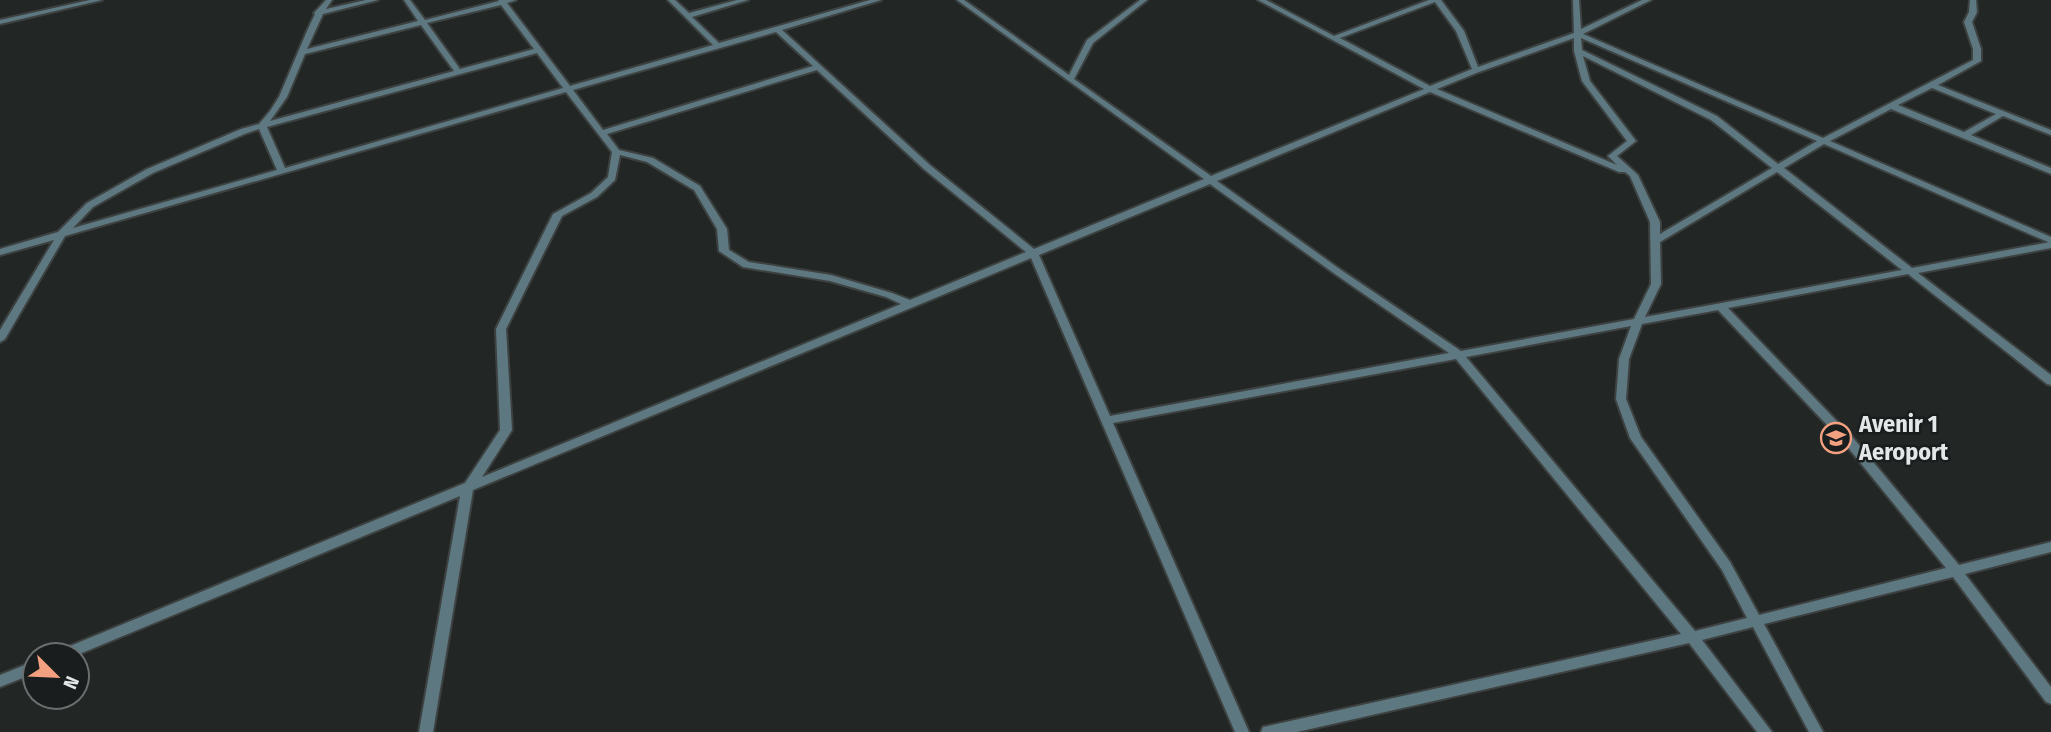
<svg xmlns="http://www.w3.org/2000/svg" width="2051" height="732" font-family="'Fira Sans Condensed',sans-serif">
  <rect width="100%" height="100%" fill="#222726"/>
  <g fill="none" stroke-linecap="round" stroke-linejoin="round">
    <g stroke="#3d4241" stroke-width="4">
      <path id="street" d="M90,0h12l-102,24v-4z
        M326,0h6l-6,9 40,-9h12l-55,14 -16,35 111,-28 -14,-21h6l15,20 74,-19 -1,-1h18l-9,3 63,83 143,-41 -45,-45h7l14,13 48,-13h11l-56,17 27,26 151,-43h11l-99,30 149,136 103,83 170,-70 -247,-179h7l105,75 18,-35 53,-40h7l-54,43 -19,36 137,97 213,-87 -166,-89h8l68,36 95,-36h12l23,31 14,36 96,-34 -1,-33h6l2,29 61,-29h9l-68,34 240,104 150,-78v-11l-9,-27 5,-10 1,-12h6l1,12 -5,10 9,27v12l-43,24 113,45v5l-48,-19 -32,19 80,33v6l-160,-65 -61,32 221,96v11l-133,25 133,102v10l-4,-1 -139,-110 -180,34 126,131 105,126 92,-23v10l-86,22 86,113v17l-5,-2 -93,-125 -189,47 59,108h-14l-56,-105 -51,13 70,92h-15l-68,-89 -392,89h-36l2,-5 5,-1 413,-92 -225,-275 -343,64 136,309h-14l-204,-474 -558,232 -40,242h-14l41,-236 -383,159h-21l2,-4 407,-168 35,-53 -4,-101 57,-115 38,-21 17,-16 4,-25 -46,-60 -501,144 -60,103 -5,3v-12l54,-90 -54,15v-6l58,-17 29,-29 60,-34 94,-40 18,-5 11,-13 9,-14 28,-66 8,-17 -1,-1zM1435,2l21,29 16,38 -42,17 -90,-48zM501,5l33,44 -74,20 -33,-46zM421,25l33,46 -184,50 17,-24 18,-43zM776,32l37,34 -210,64 -30,-40zM1574,38v13l8,30 45,60 -19,15 9,9 -180,-76 42,-17zM1581,38l236,103 -39,23 -61,-48 -135,-66zM537,53l26,35 -278,80 -18,-41zM1583,56l128,64 61,48 -112,66v-12l-22,-47 -21,-19 19,-15 -46,-60zM817,70l108,100 101,82 -116,48 -18,-7 -61,-18 -82,-13 -20,-12 -2,-21 -27,-43 -47,-28 -34,-8 -12,-16zM1932,88l64,26 -32,18 -66,-27zM1430,92l189,80h6l5,4 20,46 1,62 -17,35 -173,32 -120,-81 -124,-89zM259,129l18,41 -204,58 20,-21 60,-34 94,-40zM1824,144l224,98h2l-138,26 -128,-100zM620,155l27,7 47,28 23,39 2,22 24,16 87,14 56,16 15,7 -419,173 30,-47 -6,-101 56,-113 35,-19 18,-17zM1777,172l125,98 -257,47 16,-33 -1,-42zM1210,184l125,90 114,79 -339,63 -71,-161zM1718,310l128,135 100,123 -187,47 -29,-53 -89,-125 -15,-38 3,-40 13,-35zM1631,326l-12,33 -3,40 14,39 92,132 25,48 -52,13 -229,-274z
        M35,661v12l-35,14v-12z"/>
    </g>
    <use href="#street" fill="#5e7882" fill-rule="evenodd"/>
  </g>
  <defs>
    <g id="school-ring" transform="scale(1.575)"><circle r="9.5" fill="#191d1d" stroke="#f2a07f" stroke-width="1.5"/><path d="M0-5L7-2L0 1L-7-2ZM-4 1L0 2.5L4 1V4Q0 6-4 4Z" fill="#f2a07f"/></g>
  </defs>
  <g fill-rule="evenodd">
    <use href="#school-ring" x="1836" y="438"/>
  </g>
  <g text-anchor="middle" stroke-width="5" stroke-linejoin="round" paint-order="stroke">
    <g font-size="24" font-weight="bold" fill="#e4e7e7" stroke="#191d1d" text-anchor="start">
      <text x="1859" y="432">Avenir 1<tspan x="1859" dy="28">Aeroport</tspan></text>
    </g>
  </g>
  <g transform="translate(56 676) rotate(114)"><circle r="33" fill="#191d1d" stroke="#6a6e6e" stroke-width="2"/>
  <path d="M0-5L12 26L0 18L-12 26Z" fill="#f2a07f"/>
  <text y="-10" font-size="19" font-weight="bold" text-anchor="middle" fill="#e4e7e7">N</text>
  </g>
</svg>
